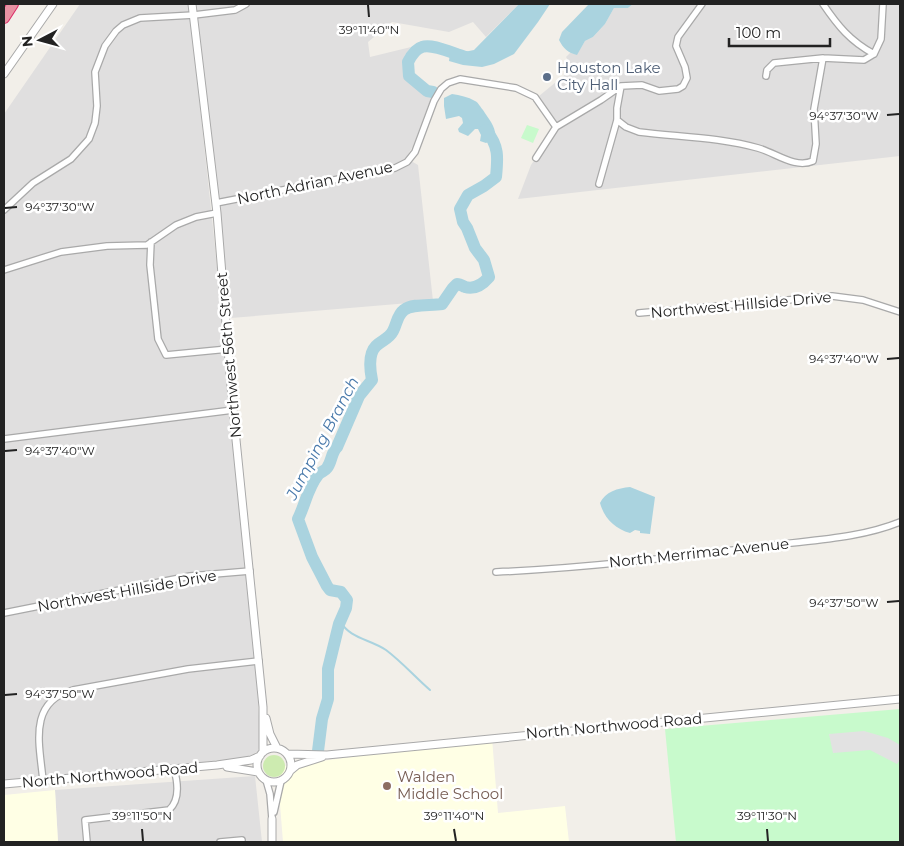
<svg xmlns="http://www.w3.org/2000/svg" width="904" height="846" font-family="Montserrat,sans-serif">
  <rect width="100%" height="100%" fill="#f2efe9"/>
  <path fill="#e0dfdf" d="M80,4h109l25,233 40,409 7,99 -4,7 -12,6 -241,23v-667z
    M196,4h323l-33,33 -13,-15 -24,10 -57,-10 -24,20 2,15 41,-10 -6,8 -2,6 1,14 4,6 7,5 17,10 -19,50 -7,12 12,7 15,136 -202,17z
    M633,4h267v152l-382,43 13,-34 26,-38v-5l-18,-26 34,-28 -7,-11 4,-4 7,1 8,-13 8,-4 12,-13 9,-16h14z
    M255,776l7,66h-204l-3,-52z"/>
  <path fill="#ffffe5" d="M492,738l6,75 67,-7 4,36h-286l-6,-75z
    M55,790l3,52h-54v-47z"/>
  <path fill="#cdebb0" d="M263 766a11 11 0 1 1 22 0a11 11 0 1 1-22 0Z"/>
  <path fill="#c8facc" d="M527,125l12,4 -6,14 -12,-5z
    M900,709v133h-224l-11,-113z"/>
  <path fill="#e2e2e2" d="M864,731l24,7 12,7v15l-3,4 -27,-14 -37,3 -4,-19z"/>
  <path fill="#aad3df" d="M519,4h31l-12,18 -24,32 -20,10 -12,3 -19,-2 -14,-4 1,-8 3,-3 11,2 10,-2z
    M589,4h44l-5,4h-14l-9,16 -12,13 -8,4 -8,14c-9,-2 -14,-7 -18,-15l3,-8z
    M452,94c8,1 16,3 23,7 4,2 5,6 8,9 6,10 16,19 11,33l-4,-2 -4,2 -6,-2 1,-6 -3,-6h-3l-7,7 -9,-4 -1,-3 5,-6 -1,-5 -3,-2 -13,3 -2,-13v-8z
    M630,487l25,10 -5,37 -10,-1v-2l-5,-1 -5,3c-15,-4 -26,-15 -30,-30 5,-11 18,-15 30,-16z"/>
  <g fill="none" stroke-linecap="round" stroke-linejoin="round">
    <path stroke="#aad3df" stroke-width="2" d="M340,621c10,18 30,18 46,29 16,12 29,27 44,40"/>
    <path stroke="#aad3df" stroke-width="12" d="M433,92l-6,-1 -18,-15 -1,-14c3,-6 7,-13 14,-15 10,-4 32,7 44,10
      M318,751l4,-32 6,-20v-30l11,-45 7,-16 1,-8 -6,-8 -11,-2 -3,-4 -15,-29 -14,-38c7,-14 10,-32 20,-44 2,-3 7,-4 9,-7 5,-7 4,-15 10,-21l22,-51 13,-16c-2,-10 -4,-26 4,-34 6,-6 13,-7 17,-15 4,-7 4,-16 11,-21 9,-7 27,-4 38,-6l11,-16 4,-4c3,0 6,2 8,3 10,3 18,-3 24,-10l-5,-17 -9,-12 -8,-20 -4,-6 -3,-13 8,-14 16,-9 12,-9c2,-20 3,-31 -10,-47"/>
    <g stroke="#a9a9a9" stroke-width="8">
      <path id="minor" d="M823,4c15,22 27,37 51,50
        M874,54l7,-15 2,-35
        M766,76l1,-6 7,-7 49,-5
        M617,120l9,7 13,5c39,5 81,5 119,16 18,5 37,21 55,13l3,-17 -2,-35 9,-51 41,2 10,-6
        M536,158l20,-31 45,-27 20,-14 21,-1 17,6 19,-2 5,-3 4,-8 -2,-11 -9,-21 2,-9 24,-33
        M599,184l18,-64v-12l4,-22
        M216,203l179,-35 12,-6 8,-10 19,-51 7,-12 7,-6 12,-4 56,9 19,9 21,30
        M4,210l29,-27 38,-24 18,-20 6,-16 2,-17 -2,-34 10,-26 11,-15 7,-6 17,-7 54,-3 41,-5 11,-6
        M151,242l-1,23 8,74 8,16 62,-6
        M4,270l57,-18 46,-6 40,-1 29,-20 20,-8 21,-4
        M639,313l193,-17 31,4 37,12
        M4,439l229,-29
        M496,572c90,-4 180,-15 270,-26 44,-6 92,-7 134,-24
        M4,613l186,-37 60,-5
        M266,780l4,14 2,25
        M43,781c-3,-35 -16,-79 30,-91l115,-21 71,-8
        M274,812l7,-31
        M87,842l-2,-22 84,-10c11,-10 9,-27 5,-41
        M220,842l22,-2"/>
    </g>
    <g stroke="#a9a9a9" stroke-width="9">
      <path id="tertiary" d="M192,4l25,209 16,197 30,297v45
        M4,74l49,-70
        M266,718l4,16 7,14
        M257 765a17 17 0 1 1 34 0a17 17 0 1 1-34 0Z
        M288,754l39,1 573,-56
        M227,767l31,5
        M291,770l6,-5 25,-8
        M4,784l213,-19 34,-5 9,-4
        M272,842v-23"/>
    </g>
    <g stroke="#dc2a67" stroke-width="12">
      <path id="motorway" d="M4,18l9,-14"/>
    </g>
    <use href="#minor" stroke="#fff" stroke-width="5.5"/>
    <use href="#tertiary" stroke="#fff" stroke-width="7"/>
    <use href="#motorway" stroke="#e892a2" stroke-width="10"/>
  </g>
  <path fill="none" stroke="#222" stroke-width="2" d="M368,5l1,12M887,115l12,-1M5,208l12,-1M887,359l12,-1M5,451l12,-1M887,602l12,-1M5,695l12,-1M142,829l1,12M454,829l2,12M767,829l1,12"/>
  <circle fill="#5c6f8a" stroke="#fff" stroke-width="2" cx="547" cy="77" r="5"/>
  <circle fill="#8d6e63" stroke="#fff" stroke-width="2" cx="387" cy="786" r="5"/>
  <g text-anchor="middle" stroke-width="5" stroke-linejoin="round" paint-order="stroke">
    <g font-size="15" fill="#4e5e75" stroke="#fff" text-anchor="start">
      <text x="557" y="73">Houston Lake<tspan x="557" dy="17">City Hall</tspan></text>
    </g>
    <g font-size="15" fill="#222" stroke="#fff">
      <text transform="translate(315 183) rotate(-12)" y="5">North Adrian Avenue</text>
      <text transform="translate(741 305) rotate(-5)" y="5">Northwest Hillside Drive</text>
      <text transform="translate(229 355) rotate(-95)" y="5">Northwest 56th Street</text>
      <text transform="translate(699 553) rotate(-6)" y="5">North Merrimac Avenue</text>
      <text transform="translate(127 591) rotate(-10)" y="5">Northwest Hillside Drive</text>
      <text transform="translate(614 726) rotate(-5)" y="5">North Northwood Road</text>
      <text transform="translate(110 775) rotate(-5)" y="5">North Northwood Road</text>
    </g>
    <g font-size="15" fill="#785e54" stroke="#fff" text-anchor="start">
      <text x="397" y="782">Walden<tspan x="397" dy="17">Middle School</tspan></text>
    </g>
    <g font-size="16" font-style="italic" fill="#4a7aab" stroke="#fff">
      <text transform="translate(322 438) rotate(-62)" y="6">Jumping Branch</text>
    </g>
  </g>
  <g font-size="12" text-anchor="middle" fill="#222" stroke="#fff" stroke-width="5" stroke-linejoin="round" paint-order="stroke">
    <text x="369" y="34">39°11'40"N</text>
    <text x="844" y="120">94°37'30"W</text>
    <text x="60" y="211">94°37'30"W</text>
    <text x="844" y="363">94°37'40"W</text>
    <text x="60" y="455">94°37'40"W</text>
    <text x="844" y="607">94°37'50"W</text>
    <text x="60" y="698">94°37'50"W</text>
    <text x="142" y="820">39°11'50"N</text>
    <text x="454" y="820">39°11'40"N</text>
    <text x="767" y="820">39°11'30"N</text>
  </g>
  <rect width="904" height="846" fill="none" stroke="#222222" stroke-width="10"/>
  <g transform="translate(40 40) rotate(264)" stroke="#ffffff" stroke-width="4" paint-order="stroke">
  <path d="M0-4L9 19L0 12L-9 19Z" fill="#222222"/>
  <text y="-8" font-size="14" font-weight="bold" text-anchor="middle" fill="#222222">N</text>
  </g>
  <path d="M729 38v8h101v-8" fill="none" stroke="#222222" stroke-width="2.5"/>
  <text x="736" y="38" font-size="15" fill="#222222" stroke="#ffffff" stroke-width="4" paint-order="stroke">100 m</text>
</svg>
